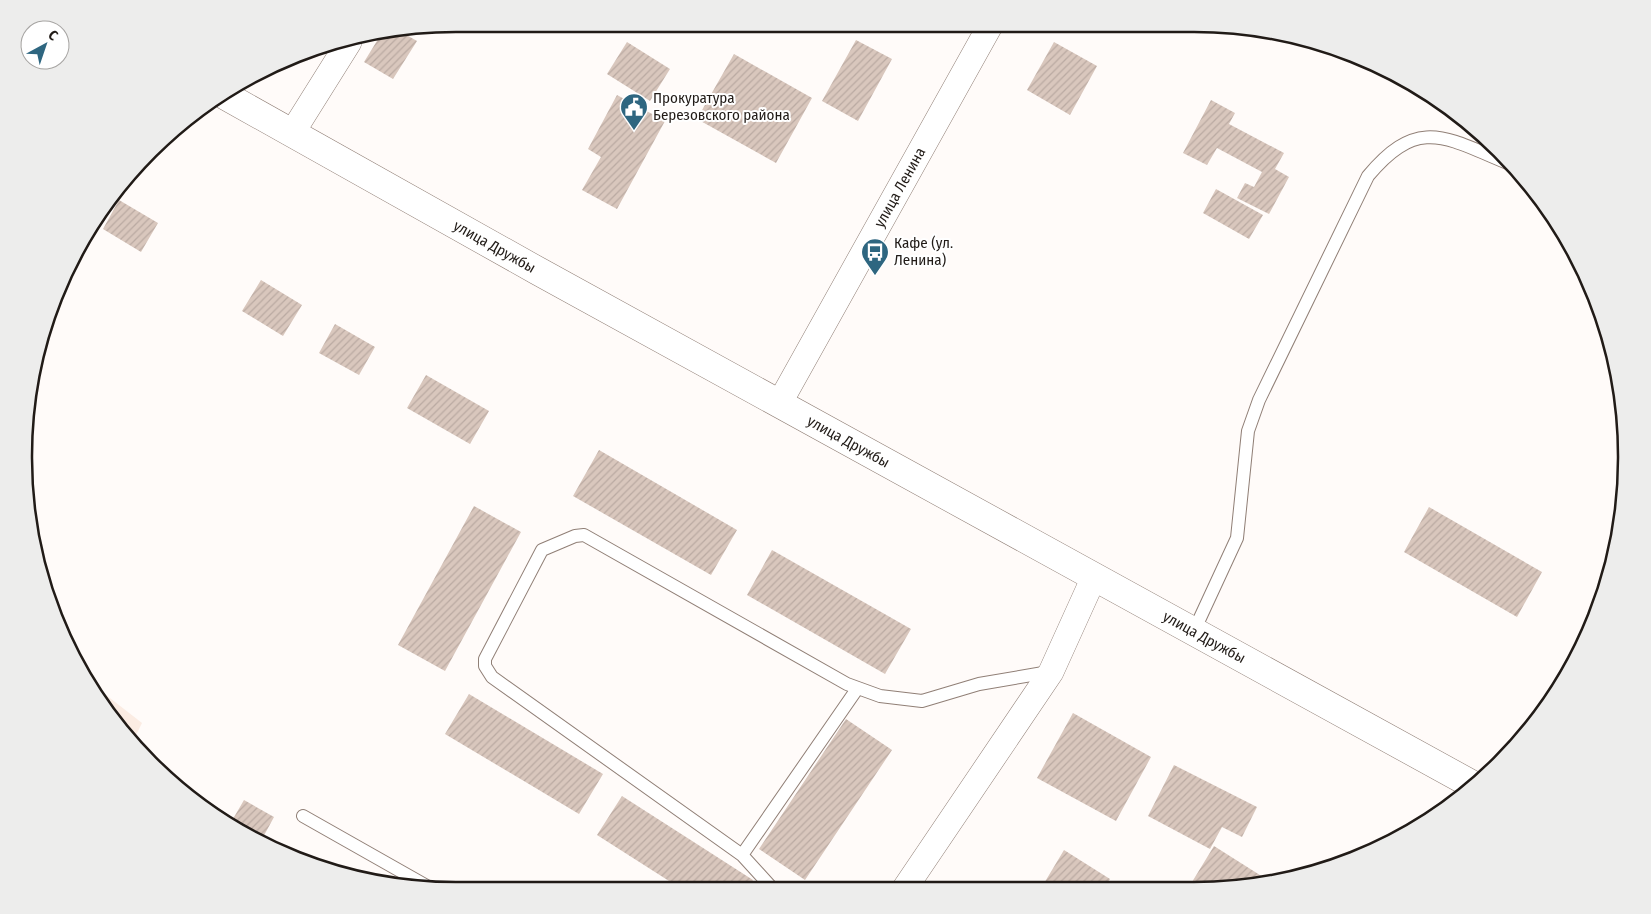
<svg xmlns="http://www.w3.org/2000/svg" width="1651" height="914" font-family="'Fira Sans Condensed',sans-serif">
  <defs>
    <pattern id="building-hatch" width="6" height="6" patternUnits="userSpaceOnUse" patternTransform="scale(1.25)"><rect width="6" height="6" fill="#d9c7bd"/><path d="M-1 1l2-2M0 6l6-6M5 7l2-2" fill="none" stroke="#baaaa2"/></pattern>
  </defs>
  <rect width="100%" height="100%" fill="#fffbf9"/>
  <path fill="#fbece3" d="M97,688l45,35 -10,20 -1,-1z"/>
  <path fill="url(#building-hatch)" d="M403,33l14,8 -24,38 -29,-17 16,-26z
    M856,40l36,19 -34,62 -36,-20z
    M627,42l43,27 -20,32 -43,-27z
    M1054,42l43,24 -27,49 -43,-25z
    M734,54l78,44 -36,65 -79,-44z
    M617,95l48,26 -48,88 -35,-19 19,-33 -13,-8z
    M1211,100l24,13 -6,11 55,29 -9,16 14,8 -20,37 -32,-16 8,-15 9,4 8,-15 -45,-24 -10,17 -24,-12z
    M1216,189l47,26 -14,24 -46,-26z
    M119,200l39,23 -17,29 -38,-23z
    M261,280l41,25 -19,31 -41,-25z
    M335,324l40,23 -16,28 -40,-22z
    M426,375l63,36 -19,33 -63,-36z
    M599,450l138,80 -26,45 -138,-79z
    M474,506l47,26 -76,139 -47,-26z
    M1429,507l113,65 -25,45 -113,-65z
    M772,550l139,79 -26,45 -138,-79z
    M1605,590l-1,7 -4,9 -3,-1z
    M469,694l134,80 -24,40 -134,-80z
    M1073,713l78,44 -35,64 -79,-43z
    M846,719l46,31 -87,130 -46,-31z
    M1174,765l83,42 -15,30 -20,-10 -12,22 -62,-33z
    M622,796l131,84 -5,8h-68l-83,-53z
    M244,800l30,17 -13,24 -21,-9 -10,-8z
    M1214,846l49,31 -5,8 -58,2 -8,-5z
    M1064,850l46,29 -5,8h-58l-4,-2z
    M1349,851l8,5 -15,7z"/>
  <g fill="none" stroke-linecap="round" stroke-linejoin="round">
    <g stroke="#907f76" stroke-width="14">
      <path id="service" d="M1194,631l43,-93 11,-107 11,-31 109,-224c51,-61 78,-38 142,-12
        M303,816l129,73
        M742,855l115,-166
        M772,888l-30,-33 -250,-178 -7,-11v-7l57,-109 33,-14 9,-1 263,149 33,12 42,5 57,-17 70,-12"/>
    </g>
    <g stroke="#907f76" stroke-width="26">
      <g id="minor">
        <path d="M292,133l57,-91"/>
        <path id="s1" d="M779,404l212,-380"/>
        <path d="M905,888l146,-216 43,-95"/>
      </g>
    </g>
    <g stroke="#907f76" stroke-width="29">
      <g id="secondary">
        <path id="s2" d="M226,96l312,175 935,514"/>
      </g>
    </g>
    <use href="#service" stroke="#fff" stroke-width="12"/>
    <use href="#minor" stroke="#fff" stroke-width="25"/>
    <use href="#secondary" stroke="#fff" stroke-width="28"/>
  </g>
  <defs>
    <g id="civic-pin" transform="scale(1.4375)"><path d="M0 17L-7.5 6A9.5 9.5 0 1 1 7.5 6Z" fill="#2e6680" stroke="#fff"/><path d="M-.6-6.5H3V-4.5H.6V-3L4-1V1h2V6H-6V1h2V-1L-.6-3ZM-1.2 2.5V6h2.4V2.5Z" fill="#fff"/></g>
    <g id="bus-pin" transform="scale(1.4375)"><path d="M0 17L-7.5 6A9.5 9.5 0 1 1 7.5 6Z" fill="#2e6680" stroke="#fff"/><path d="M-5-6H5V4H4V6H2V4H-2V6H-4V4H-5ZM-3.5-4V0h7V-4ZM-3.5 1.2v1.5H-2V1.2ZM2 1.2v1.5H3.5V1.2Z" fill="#fff"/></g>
  </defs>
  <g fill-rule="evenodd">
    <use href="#civic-pin" x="634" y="107"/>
    <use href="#bus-pin" x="875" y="252"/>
  </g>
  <g text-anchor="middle" stroke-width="4" stroke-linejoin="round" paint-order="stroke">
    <g font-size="15" fill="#211b17" stroke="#fff" text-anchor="start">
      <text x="653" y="103">Прокуратура<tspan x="653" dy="17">Березовского района</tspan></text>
      <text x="894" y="248">Кафе (ул.<tspan x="894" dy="17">Ленина)</tspan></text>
    </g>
    <g font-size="15" fill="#211b17" stroke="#fff">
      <text dy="5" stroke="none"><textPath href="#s1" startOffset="248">улица Ленина</textPath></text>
      <text dy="5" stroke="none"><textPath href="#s2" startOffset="308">улица Дружбы</textPath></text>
      <text dy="5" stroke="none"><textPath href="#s2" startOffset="712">улица Дружбы</textPath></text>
      <text dy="5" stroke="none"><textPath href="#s2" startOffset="1118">улица Дружбы</textPath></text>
    </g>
  </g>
  <path d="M0 0H1651V914H0ZM456 32H1194A424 424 0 0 1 1618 456V458A424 424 0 0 1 1194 882H456A424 424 0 0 1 32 458V456A424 424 0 0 1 456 32Z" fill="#ededec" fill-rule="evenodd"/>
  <path fill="none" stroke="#211b17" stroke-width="2.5" d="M456 32H1194A424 424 0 0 1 1618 456V458A424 424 0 0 1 1194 882H456A424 424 0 0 1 32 458V456A424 424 0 0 1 456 32Z"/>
  <g transform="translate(45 45) rotate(40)"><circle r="24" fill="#ffffff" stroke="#a6a4a2"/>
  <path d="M0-4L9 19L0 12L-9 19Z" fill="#2e6680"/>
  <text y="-8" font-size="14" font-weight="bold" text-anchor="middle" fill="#211b17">С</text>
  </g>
</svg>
